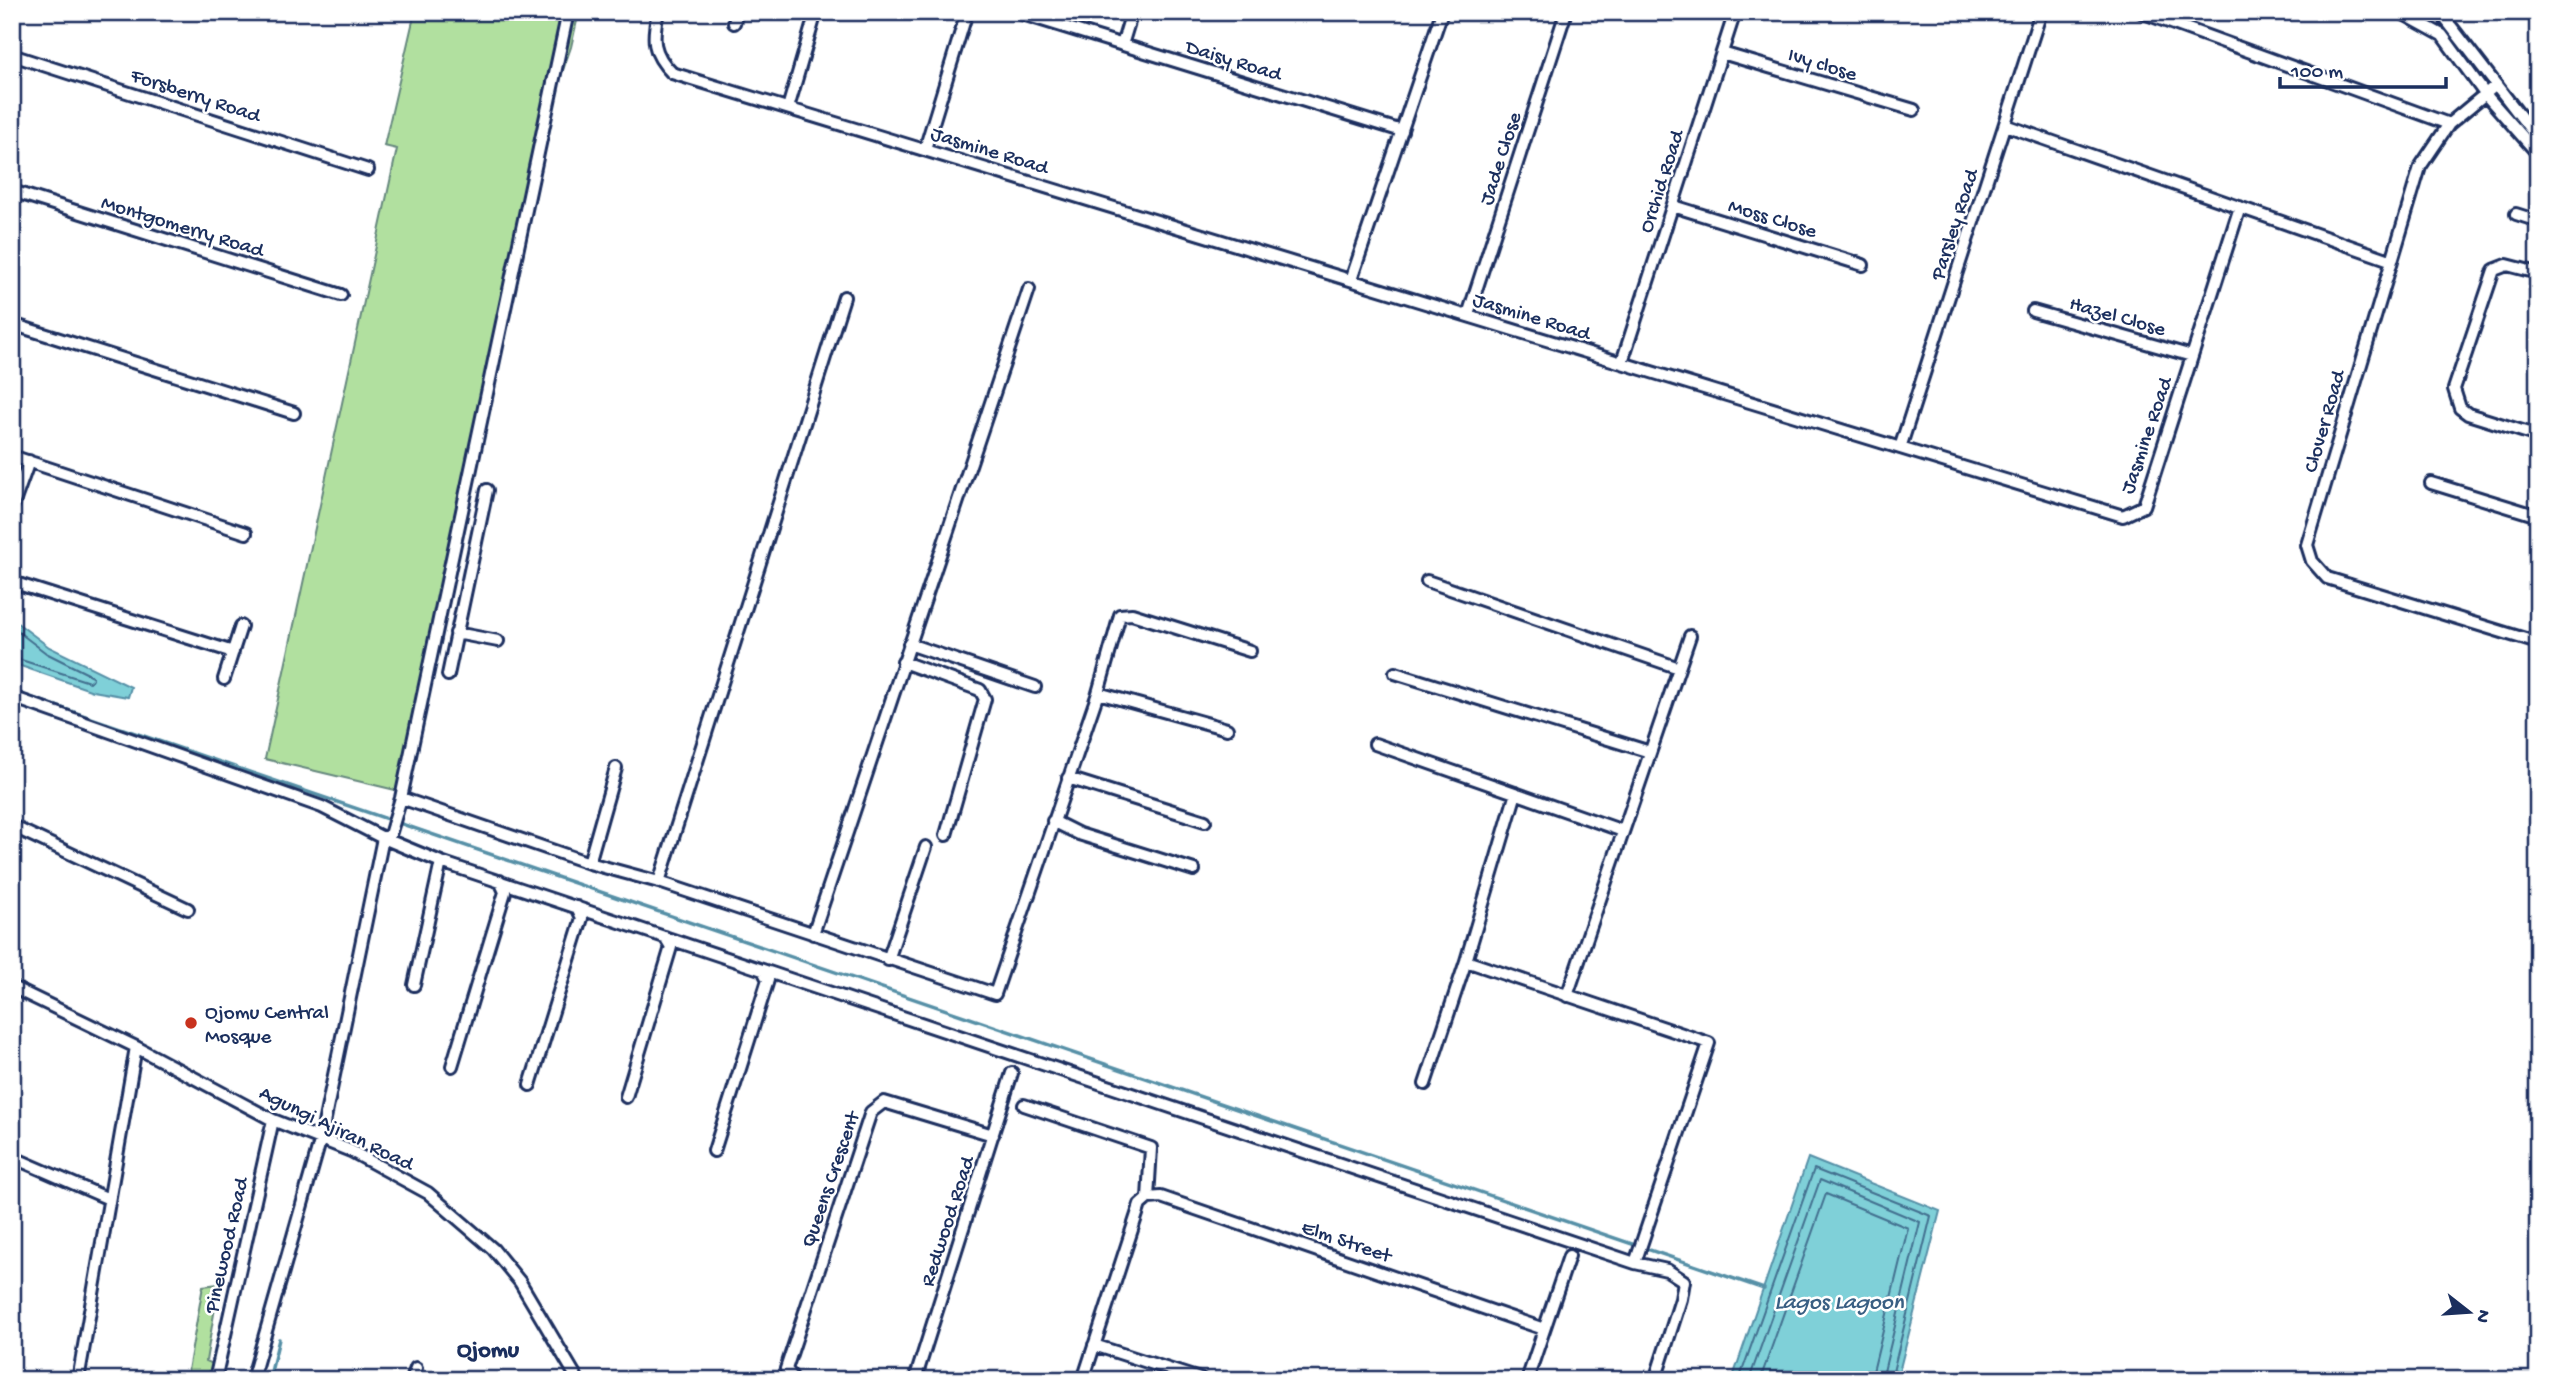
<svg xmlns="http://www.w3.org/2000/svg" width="2550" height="1392" font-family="'Gochi Hand',sans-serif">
  <rect width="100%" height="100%" fill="#fff"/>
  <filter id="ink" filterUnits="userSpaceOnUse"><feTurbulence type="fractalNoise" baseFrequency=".0143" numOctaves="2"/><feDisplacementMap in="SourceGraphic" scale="14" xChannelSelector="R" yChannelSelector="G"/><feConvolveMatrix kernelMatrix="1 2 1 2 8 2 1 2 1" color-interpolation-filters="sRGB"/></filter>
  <g filter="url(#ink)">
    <path fill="#b1e09f" stroke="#66887e" stroke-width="2" d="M415,12h164l-8,35 -29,84 -134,662 -143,-34 132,-610 -13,-3z
      M219,1284l-13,77 12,5 -5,14h-81l55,-4 16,-90z"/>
    <path fill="#7fd0d8" stroke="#5790a7" stroke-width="2" d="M12,619l37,28 82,40 -3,10 -35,-6 -81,-28z
      M1808,1158l132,53 -43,169h-165z"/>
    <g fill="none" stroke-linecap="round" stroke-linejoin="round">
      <path stroke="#436f8f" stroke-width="2" d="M12,627l34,26 46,23 1,3 -4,3 -77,-25
        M1739,1380l75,-211 117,47 -40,164
        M1749,1380l71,-200 100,42 -38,158
        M1760,1380l66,-186 82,34 -37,152"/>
      <path stroke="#5790a7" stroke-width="3.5" d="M12,691l1752,598
        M269,1380l10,-41"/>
      <g stroke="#1b2f5e" stroke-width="16">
        <path id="minor" d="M658,12c-6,27 -6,41 14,61l1451,443 21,-10 96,-299
          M1016,12l386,119
          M2141,12l308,112
          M2400,12l42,23 43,59 53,60
          M2440,12l98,127
          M734,23l3,-11
          M1122,45l10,-33
          M1722,53l192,57
          M12,55l356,115
          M2496,85l-47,39 -29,43 -113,378 5,16 15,17 211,65
          M788,108l28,-96
          M2005,125l385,135
          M925,149l42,-137
          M12,191l329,104
          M1673,206l190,59
          M2516,214l22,7
          M2538,273l-31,-8 -13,5 -40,119 6,19 8,6 70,22
          M1351,280l91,-268
          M2033,311l159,45
          M1468,315l98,-303
          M12,324l282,89
          M1622,362l113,-350
          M1900,448l141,-436
          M12,456l234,77
          M2431,483l107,33
          M12,508l17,-47
          M1427,581l252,87
          M12,582l221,70
          M456,633l42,8
          M909,644l126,43
          M903,662l77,28 5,9 -39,136
          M1395,673l255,79
          M448,675l39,-185
          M224,679l17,-53
          M1098,693l129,36
          M12,697l310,110 61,31 58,24 1194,401 32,7 17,11 -3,18 -26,81
          M1375,744l248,87
          M1068,778l137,43
          M401,798l188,65 70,19 336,112 103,-301 22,-78 12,-1 118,37
          M1053,821l26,13 115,36
          M12,826l176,83
          M589,863l27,-95
          M659,882l185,-585
          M813,934l216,-645
          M888,960l38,-113
          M1466,961l243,82 -74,220
          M414,985l27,-123
          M12,987l124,60 137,73 78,31 77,42 65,56 27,33 58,98
          M1567,996l123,-360
          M452,1066l53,-174 -5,-11
          M1425,1084l41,-123 50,-168
          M530,1085l52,-167 -5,-11
          M626,1097l45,-150 -6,-10
          M1024,1105l127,43 -3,50
          M714,1151l54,-171 -5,-10
          M12,1157l97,42
          M1094,1345l109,35
          M78,1380l58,-333
          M215,1380l58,-260
          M252,1380l69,-242 62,-300 7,-3 11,-37 167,-786
          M412,1380l4,-12
          M794,1380l-8,-11 85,-257 13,-10 109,33
          M915,1380l97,-307
          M1083,1380l57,-175 8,-7 13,-1 383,132
          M1527,1380l42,-124"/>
      </g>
      <use href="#minor" stroke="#fff" stroke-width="10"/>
    </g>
  </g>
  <circle fill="#c8321e" stroke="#fff" stroke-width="2.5" cx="191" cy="1023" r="7"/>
  <g text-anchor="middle" stroke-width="5" stroke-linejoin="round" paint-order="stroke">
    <g font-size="21" fill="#1b2f5e" stroke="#fff">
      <text transform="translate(1234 59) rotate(17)" y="7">Daisy Road</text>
      <text transform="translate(1823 63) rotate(17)" y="7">Ivy close</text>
      <text transform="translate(196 94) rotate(18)" y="7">Forsberry Road</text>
      <text transform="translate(990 149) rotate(17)" y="7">Jasmine Road</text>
      <text transform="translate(1499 158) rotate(-72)" y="7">Jade Close</text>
      <text transform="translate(1660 181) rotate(-72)" y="7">Orchid Road</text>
      <text transform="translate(1773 217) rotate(17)" y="7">Moss Close</text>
      <text transform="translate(1953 224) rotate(-72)" y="7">Parsley Road</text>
      <text transform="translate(183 225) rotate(17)" y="7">Montgomerry Road</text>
      <text transform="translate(1532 315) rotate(17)" y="7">Jasmine Road</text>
      <text transform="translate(2118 315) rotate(16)" y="7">Hazel Close</text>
      <text transform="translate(2323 421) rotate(-74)" y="7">Clover Road</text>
      <text transform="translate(2145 435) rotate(-71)" y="7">Jasmine Road</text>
      <text transform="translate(337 1127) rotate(26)" y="7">Agungi Ajiran Road</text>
      <text transform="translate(829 1179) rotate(-71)" y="7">Queens Crescent</text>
      <text transform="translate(946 1221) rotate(-72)" y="7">Redwood Road</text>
      <text transform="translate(1347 1240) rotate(19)" y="7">Elm Street</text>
      <text transform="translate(225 1245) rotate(-77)" y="7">Pinewood Road</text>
    </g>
    <g font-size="21" fill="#1b2f5e" stroke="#fff" text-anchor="start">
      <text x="205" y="1018">Ojomu Central<tspan x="205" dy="24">Mosque</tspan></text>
    </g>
    <g font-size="23" font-style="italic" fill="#395f83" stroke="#fff">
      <text x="1839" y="1308">Lagos Lagoon</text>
    </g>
    <g font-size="24" font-weight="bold" fill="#1b2f5e" stroke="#fff">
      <text x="488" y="1356">Ojomu</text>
    </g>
  </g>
  <rect width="2550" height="1392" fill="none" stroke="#fff" stroke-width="42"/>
  <rect x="21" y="21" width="2508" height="1350" fill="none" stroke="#1b2f5e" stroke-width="2.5" filter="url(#ink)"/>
  <g transform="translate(2469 1312) rotate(107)" stroke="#ffffff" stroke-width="5" paint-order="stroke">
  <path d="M0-5L12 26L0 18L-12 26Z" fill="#1b2f5e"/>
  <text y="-10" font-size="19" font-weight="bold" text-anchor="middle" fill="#1b2f5e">N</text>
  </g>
  <path d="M2280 77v10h166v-10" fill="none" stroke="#1b2f5e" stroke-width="3.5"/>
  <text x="2291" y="77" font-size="21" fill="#1b2f5e" stroke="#ffffff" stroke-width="5" paint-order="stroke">100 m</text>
</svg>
